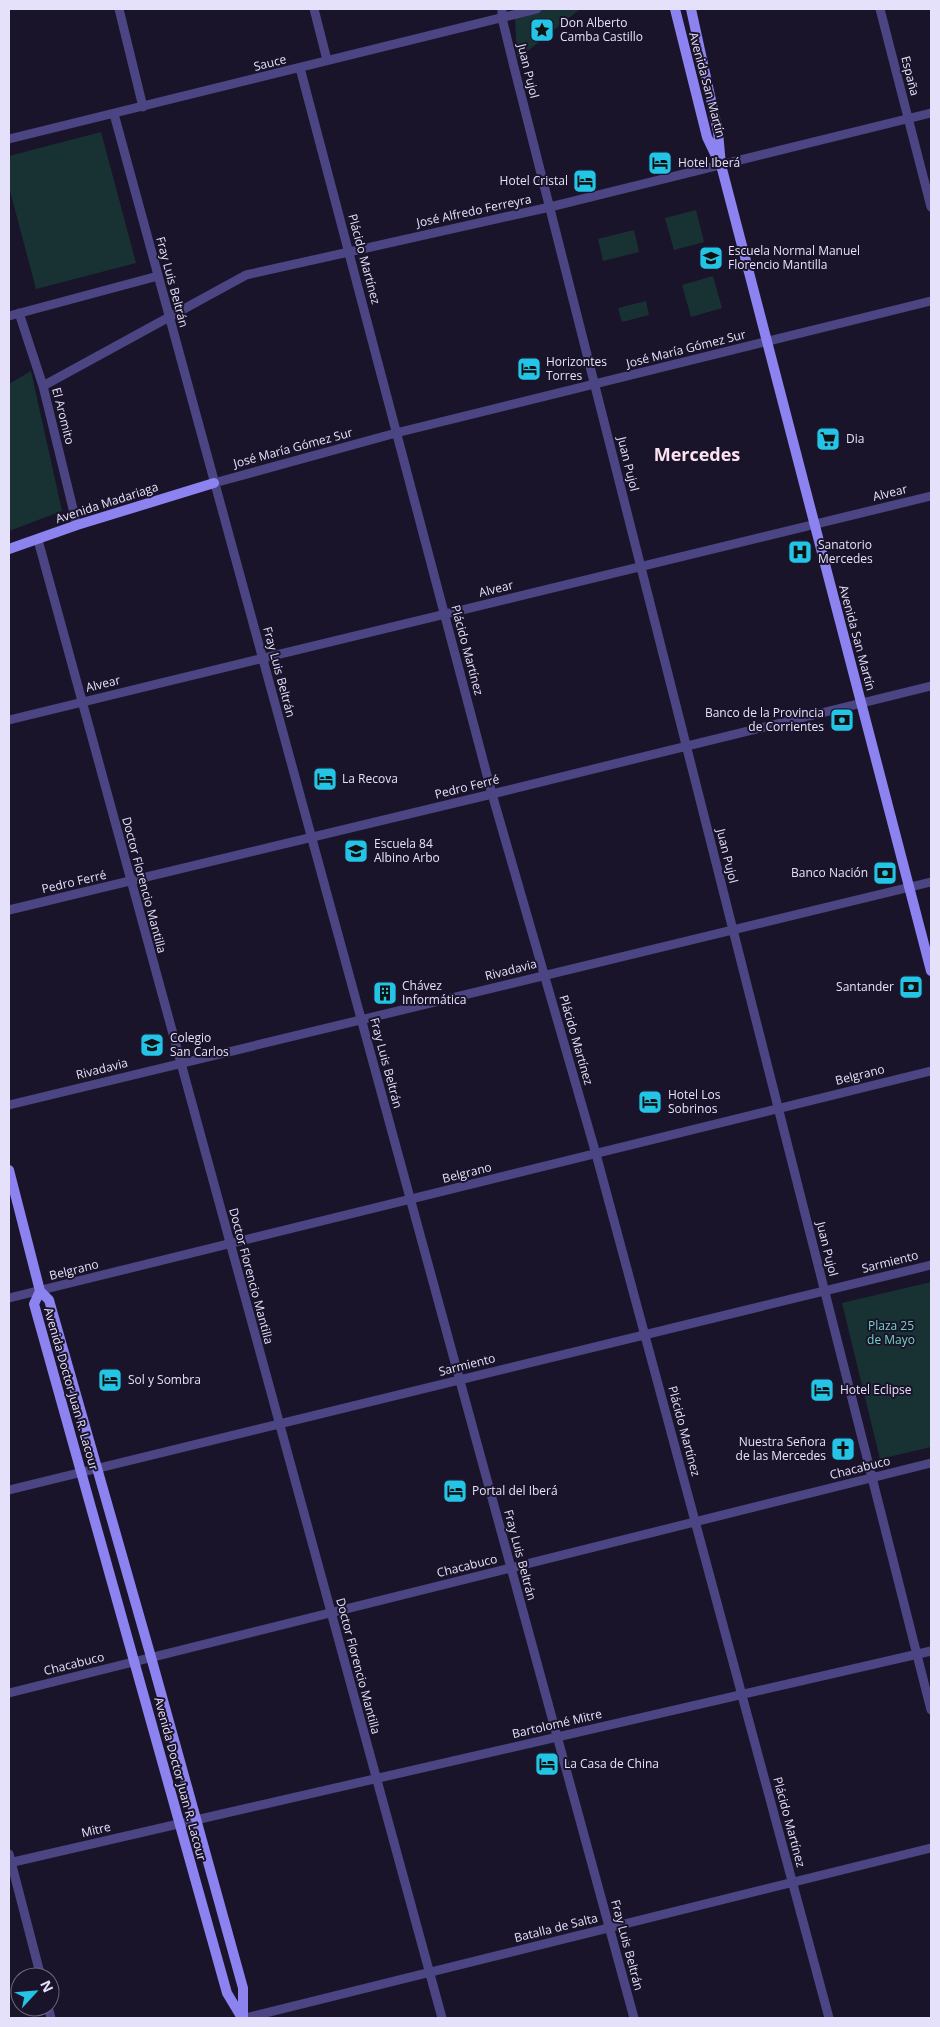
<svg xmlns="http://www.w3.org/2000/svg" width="940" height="2027" font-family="'Open Sans',sans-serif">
  <rect width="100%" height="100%" fill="#1a142a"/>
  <path fill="#183233" d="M546,9h34l-60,48 -3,-1 -2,-39z
    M101,132l35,131 -100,26 -27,-102v-31z
    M696,210l8,32 -30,8 -9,-32z
    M634,230l5,22 -36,9 -5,-22z
    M713,276l9,32 -31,9 -9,-32z
    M646,301l3,14 -27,7 -4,-14z
    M31,371l31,140 -53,20v-147z
    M931,1282v165l-51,12 -38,-156z"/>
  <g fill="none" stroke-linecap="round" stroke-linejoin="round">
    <path stroke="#4c4583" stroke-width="9" d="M119,9l24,98
      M314,9l13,51
      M502,9v9l12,49 417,1643
      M880,9l51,198
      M300,68l192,726 104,360 233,864
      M114,114l520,1904
      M9,139l528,-130
      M19,313l24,73 34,139
      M9,316l149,-40
      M43,386l203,-111 304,-68 381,-94
      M214,483l182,-50 535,-132
      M38,540l404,1478
      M9,720l922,-224
      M9,910l483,-116 439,-108
      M9,1105l922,-223
      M9,1298l922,-227
      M9,1490l922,-225
      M9,1693l922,-230
      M9,1854l32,123
      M9,1863l922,-212
      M48,2007l3,11
      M245,2018l686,-170"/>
    <path stroke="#8d83f0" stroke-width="10" d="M675,9l32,128 11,23
      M691,9l27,123 3,33 210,806
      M9,549l68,-24 137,-42
      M9,1170l31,121
      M40,1291l-6,13 193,689 15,25
      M40,1291l9,9 102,357 92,331v29"/>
  </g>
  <defs>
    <g id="sight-square" transform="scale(1.25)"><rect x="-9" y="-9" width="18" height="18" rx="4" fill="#23c4e5" stroke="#1a142a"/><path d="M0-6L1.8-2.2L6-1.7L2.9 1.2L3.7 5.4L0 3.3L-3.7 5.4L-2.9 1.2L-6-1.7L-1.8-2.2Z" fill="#111"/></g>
    <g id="hotel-square" transform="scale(1.25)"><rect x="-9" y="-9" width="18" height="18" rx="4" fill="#23c4e5" stroke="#1a142a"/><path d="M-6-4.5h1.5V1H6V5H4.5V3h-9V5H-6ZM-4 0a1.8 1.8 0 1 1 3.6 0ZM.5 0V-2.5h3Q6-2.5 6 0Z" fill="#111"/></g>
    <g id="school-square" transform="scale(1.25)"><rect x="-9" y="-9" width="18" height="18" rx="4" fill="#23c4e5" stroke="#1a142a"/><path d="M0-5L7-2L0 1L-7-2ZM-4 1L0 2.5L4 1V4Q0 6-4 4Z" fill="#111"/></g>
    <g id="supermarket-square" transform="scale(1.25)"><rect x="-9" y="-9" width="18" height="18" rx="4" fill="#23c4e5" stroke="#1a142a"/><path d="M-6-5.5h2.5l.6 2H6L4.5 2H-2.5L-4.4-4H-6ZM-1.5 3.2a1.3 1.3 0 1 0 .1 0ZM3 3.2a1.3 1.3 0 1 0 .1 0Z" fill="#111"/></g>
    <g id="hospital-square" transform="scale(1.25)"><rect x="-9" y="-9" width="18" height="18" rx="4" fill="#23c4e5" stroke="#1a142a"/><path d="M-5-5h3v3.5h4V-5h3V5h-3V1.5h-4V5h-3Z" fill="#111"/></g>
    <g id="bank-square" transform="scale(1.25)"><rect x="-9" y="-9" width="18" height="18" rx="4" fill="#23c4e5" stroke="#1a142a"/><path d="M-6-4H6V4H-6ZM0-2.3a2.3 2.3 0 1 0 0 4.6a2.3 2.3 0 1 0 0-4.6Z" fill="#111"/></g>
    <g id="building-square" transform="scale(1.25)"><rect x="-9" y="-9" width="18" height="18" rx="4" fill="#23c4e5" stroke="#1a142a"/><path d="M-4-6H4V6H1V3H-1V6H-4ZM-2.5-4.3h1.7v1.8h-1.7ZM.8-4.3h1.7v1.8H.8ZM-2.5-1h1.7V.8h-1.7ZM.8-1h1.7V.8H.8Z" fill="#111"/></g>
    <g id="church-square" transform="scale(1.25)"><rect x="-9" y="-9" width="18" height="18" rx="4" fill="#23c4e5" stroke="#1a142a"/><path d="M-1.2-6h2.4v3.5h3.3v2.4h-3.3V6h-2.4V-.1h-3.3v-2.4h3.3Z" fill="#111"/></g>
  </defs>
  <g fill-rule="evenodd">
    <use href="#sight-square" x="542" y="30"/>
    <use href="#hotel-square" x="660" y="163"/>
    <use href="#hotel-square" x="585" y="181"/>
    <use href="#school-square" x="711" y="258"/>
    <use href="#hotel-square" x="529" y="369"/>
    <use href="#supermarket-square" x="828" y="439"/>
    <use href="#hospital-square" x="800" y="552"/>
    <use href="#bank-square" x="842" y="720"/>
    <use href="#hotel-square" x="325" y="779"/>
    <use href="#school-square" x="356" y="851"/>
    <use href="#bank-square" x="885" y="873"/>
    <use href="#bank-square" x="911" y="987"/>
    <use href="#building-square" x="385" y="993"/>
    <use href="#school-square" x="152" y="1045"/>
    <use href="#hotel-square" x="650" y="1102"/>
    <use href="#hotel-square" x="110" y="1380"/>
    <use href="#hotel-square" x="822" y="1390"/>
    <use href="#church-square" x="843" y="1449"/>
    <use href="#hotel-square" x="455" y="1491"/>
    <use href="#hotel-square" x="547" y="1764"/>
  </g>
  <g text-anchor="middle" stroke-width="4" stroke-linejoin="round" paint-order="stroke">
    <g font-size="12" fill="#e6e1fb" stroke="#1a142a" text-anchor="start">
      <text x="560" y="27">Don Alberto<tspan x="560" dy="14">Camba Castillo</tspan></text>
      <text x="678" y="167">Hotel Iberá</text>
      <text x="568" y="185" text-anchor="end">Hotel Cristal</text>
      <text x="728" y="255">Escuela Normal Manuel<tspan x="728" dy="14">Florencio Mantilla</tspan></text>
      <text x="546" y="366">Horizontes<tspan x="546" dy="14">Torres</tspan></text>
      <text x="846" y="443">Dia</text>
      <text x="818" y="549">Sanatorio<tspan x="818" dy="14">Mercedes</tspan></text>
      <text x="824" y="717" text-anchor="end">Banco de la Provincia<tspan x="824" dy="14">de Corrientes</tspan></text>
      <text x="342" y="783">La Recova</text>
      <text x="374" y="848">Escuela 84<tspan x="374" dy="14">Albino Arbo</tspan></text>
      <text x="868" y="877" text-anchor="end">Banco Nación</text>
      <text x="402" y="990">Chávez<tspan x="402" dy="14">Informática</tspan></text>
      <text x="894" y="991" text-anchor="end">Santander</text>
      <text x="170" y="1042">Colegio<tspan x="170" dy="14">San Carlos</tspan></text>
      <text x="668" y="1099">Hotel Los<tspan x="668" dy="14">Sobrinos</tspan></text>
      <text x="128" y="1384">Sol y Sombra</text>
      <text x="840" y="1394">Hotel Eclipse</text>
      <text x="826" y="1446" text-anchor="end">Nuestra Señora<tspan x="826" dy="14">de las Mercedes</tspan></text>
      <text x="472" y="1495">Portal del Iberá</text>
      <text x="564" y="1768">La Casa de China</text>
    </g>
    <g font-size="12" fill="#e6e1fb" stroke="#1a142a">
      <text transform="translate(270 63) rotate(-14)" y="4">Sauce</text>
      <text transform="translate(528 71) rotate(76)" y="4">Juan Pujol</text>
      <text transform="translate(910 76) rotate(76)" y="4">España</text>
      <text transform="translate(707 85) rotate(75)" y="4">Avenida San Martín</text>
      <text transform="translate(474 211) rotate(-12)" y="4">José Alfredo Ferreyra</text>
      <text transform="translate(364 259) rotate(75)" y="4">Plácido Martínez</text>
      <text transform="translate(172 282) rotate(75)" y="4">Fray Luis Beltrán</text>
      <text transform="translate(686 349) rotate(-14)" y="4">José María Gómez Sur</text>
      <text transform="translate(63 416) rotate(76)" y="4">El Aromito</text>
      <text transform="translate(293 448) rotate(-15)" y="4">José María Gómez Sur</text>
      <text transform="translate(628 464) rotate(76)" y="4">Juan Pujol</text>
      <text transform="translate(890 493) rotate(-14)" y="4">Alvear</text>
      <text transform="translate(107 503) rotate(-18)" y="4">Avenida Madariaga</text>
      <text transform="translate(496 589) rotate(-14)" y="4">Alvear</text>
      <text transform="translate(857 638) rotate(75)" y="4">Avenida San Martín</text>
      <text transform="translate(467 650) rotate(75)" y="4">Plácido Martínez</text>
      <text transform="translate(279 672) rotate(75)" y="4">Fray Luis Beltrán</text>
      <text transform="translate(103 684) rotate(-14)" y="4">Alvear</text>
      <text transform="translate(467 787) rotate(-14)" y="4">Pedro Ferré</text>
      <text transform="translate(727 856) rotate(76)" y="4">Juan Pujol</text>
      <text transform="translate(74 882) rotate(-13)" y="4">Pedro Ferré</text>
      <text transform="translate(144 885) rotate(75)" y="4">Doctor Florencio Mantilla</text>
      <text transform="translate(511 970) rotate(-14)" y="4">Rivadavia</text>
      <text transform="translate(576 1040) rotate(74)" y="4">Plácido Martínez</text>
      <text transform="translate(386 1063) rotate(75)" y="4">Fray Luis Beltrán</text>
      <text transform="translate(102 1069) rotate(-14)" y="4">Rivadavia</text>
      <text transform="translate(860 1075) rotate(-14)" y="4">Belgrano</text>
      <text transform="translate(467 1173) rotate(-14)" y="4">Belgrano</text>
      <text transform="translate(827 1249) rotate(76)" y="4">Juan Pujol</text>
      <text transform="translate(890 1262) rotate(-14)" y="4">Sarmiento</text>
      <text transform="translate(74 1270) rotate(-14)" y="4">Belgrano</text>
      <text transform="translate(251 1276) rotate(75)" y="4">Doctor Florencio Mantilla</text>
      <text transform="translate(467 1365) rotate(-14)" y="4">Sarmiento</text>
      <text transform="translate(71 1389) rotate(74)" y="4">Avenida Doctor Juan R. Lacour</text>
      <text transform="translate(684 1431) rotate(75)" y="4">Plácido Martínez</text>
      <text transform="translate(860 1468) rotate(-14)" y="4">Chacabuco</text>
      <text transform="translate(520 1555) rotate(75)" y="4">Fray Luis Beltrán</text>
      <text transform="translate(467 1566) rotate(-14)" y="4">Chacabuco</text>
      <text transform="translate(74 1664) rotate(-14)" y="4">Chacabuco</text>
      <text transform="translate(358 1666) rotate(75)" y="4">Doctor Florencio Mantilla</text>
      <text transform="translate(557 1724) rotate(-13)" y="4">Bartolomé Mitre</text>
      <text transform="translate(180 1779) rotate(75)" y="4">Avenida Doctor Juan R. Lacour</text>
      <text transform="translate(789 1822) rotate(75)" y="4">Plácido Martínez</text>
      <text transform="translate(96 1830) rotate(-13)" y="4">Mitre</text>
      <text transform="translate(556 1928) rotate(-14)" y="4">Batalla de Salta</text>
      <text transform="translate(627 1945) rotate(75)" y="4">Fray Luis Beltrán</text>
    </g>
    <g font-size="12" fill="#74d4c3" stroke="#1a142a">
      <text x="891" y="1330">Plaza 25<tspan x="891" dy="14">de Mayo</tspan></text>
    </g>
    <g font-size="18" font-weight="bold" fill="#fce2f1" stroke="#1a142a">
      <text x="697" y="461">Mercedes</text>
    </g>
  </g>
  <rect width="940" height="2027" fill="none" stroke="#e6e1fb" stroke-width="20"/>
  <g transform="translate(35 1992) rotate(64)"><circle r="24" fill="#1a142a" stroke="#6c667e"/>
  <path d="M0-4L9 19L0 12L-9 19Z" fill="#23c4e5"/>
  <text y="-8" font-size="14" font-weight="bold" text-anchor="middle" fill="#e6e1fb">N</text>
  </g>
</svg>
